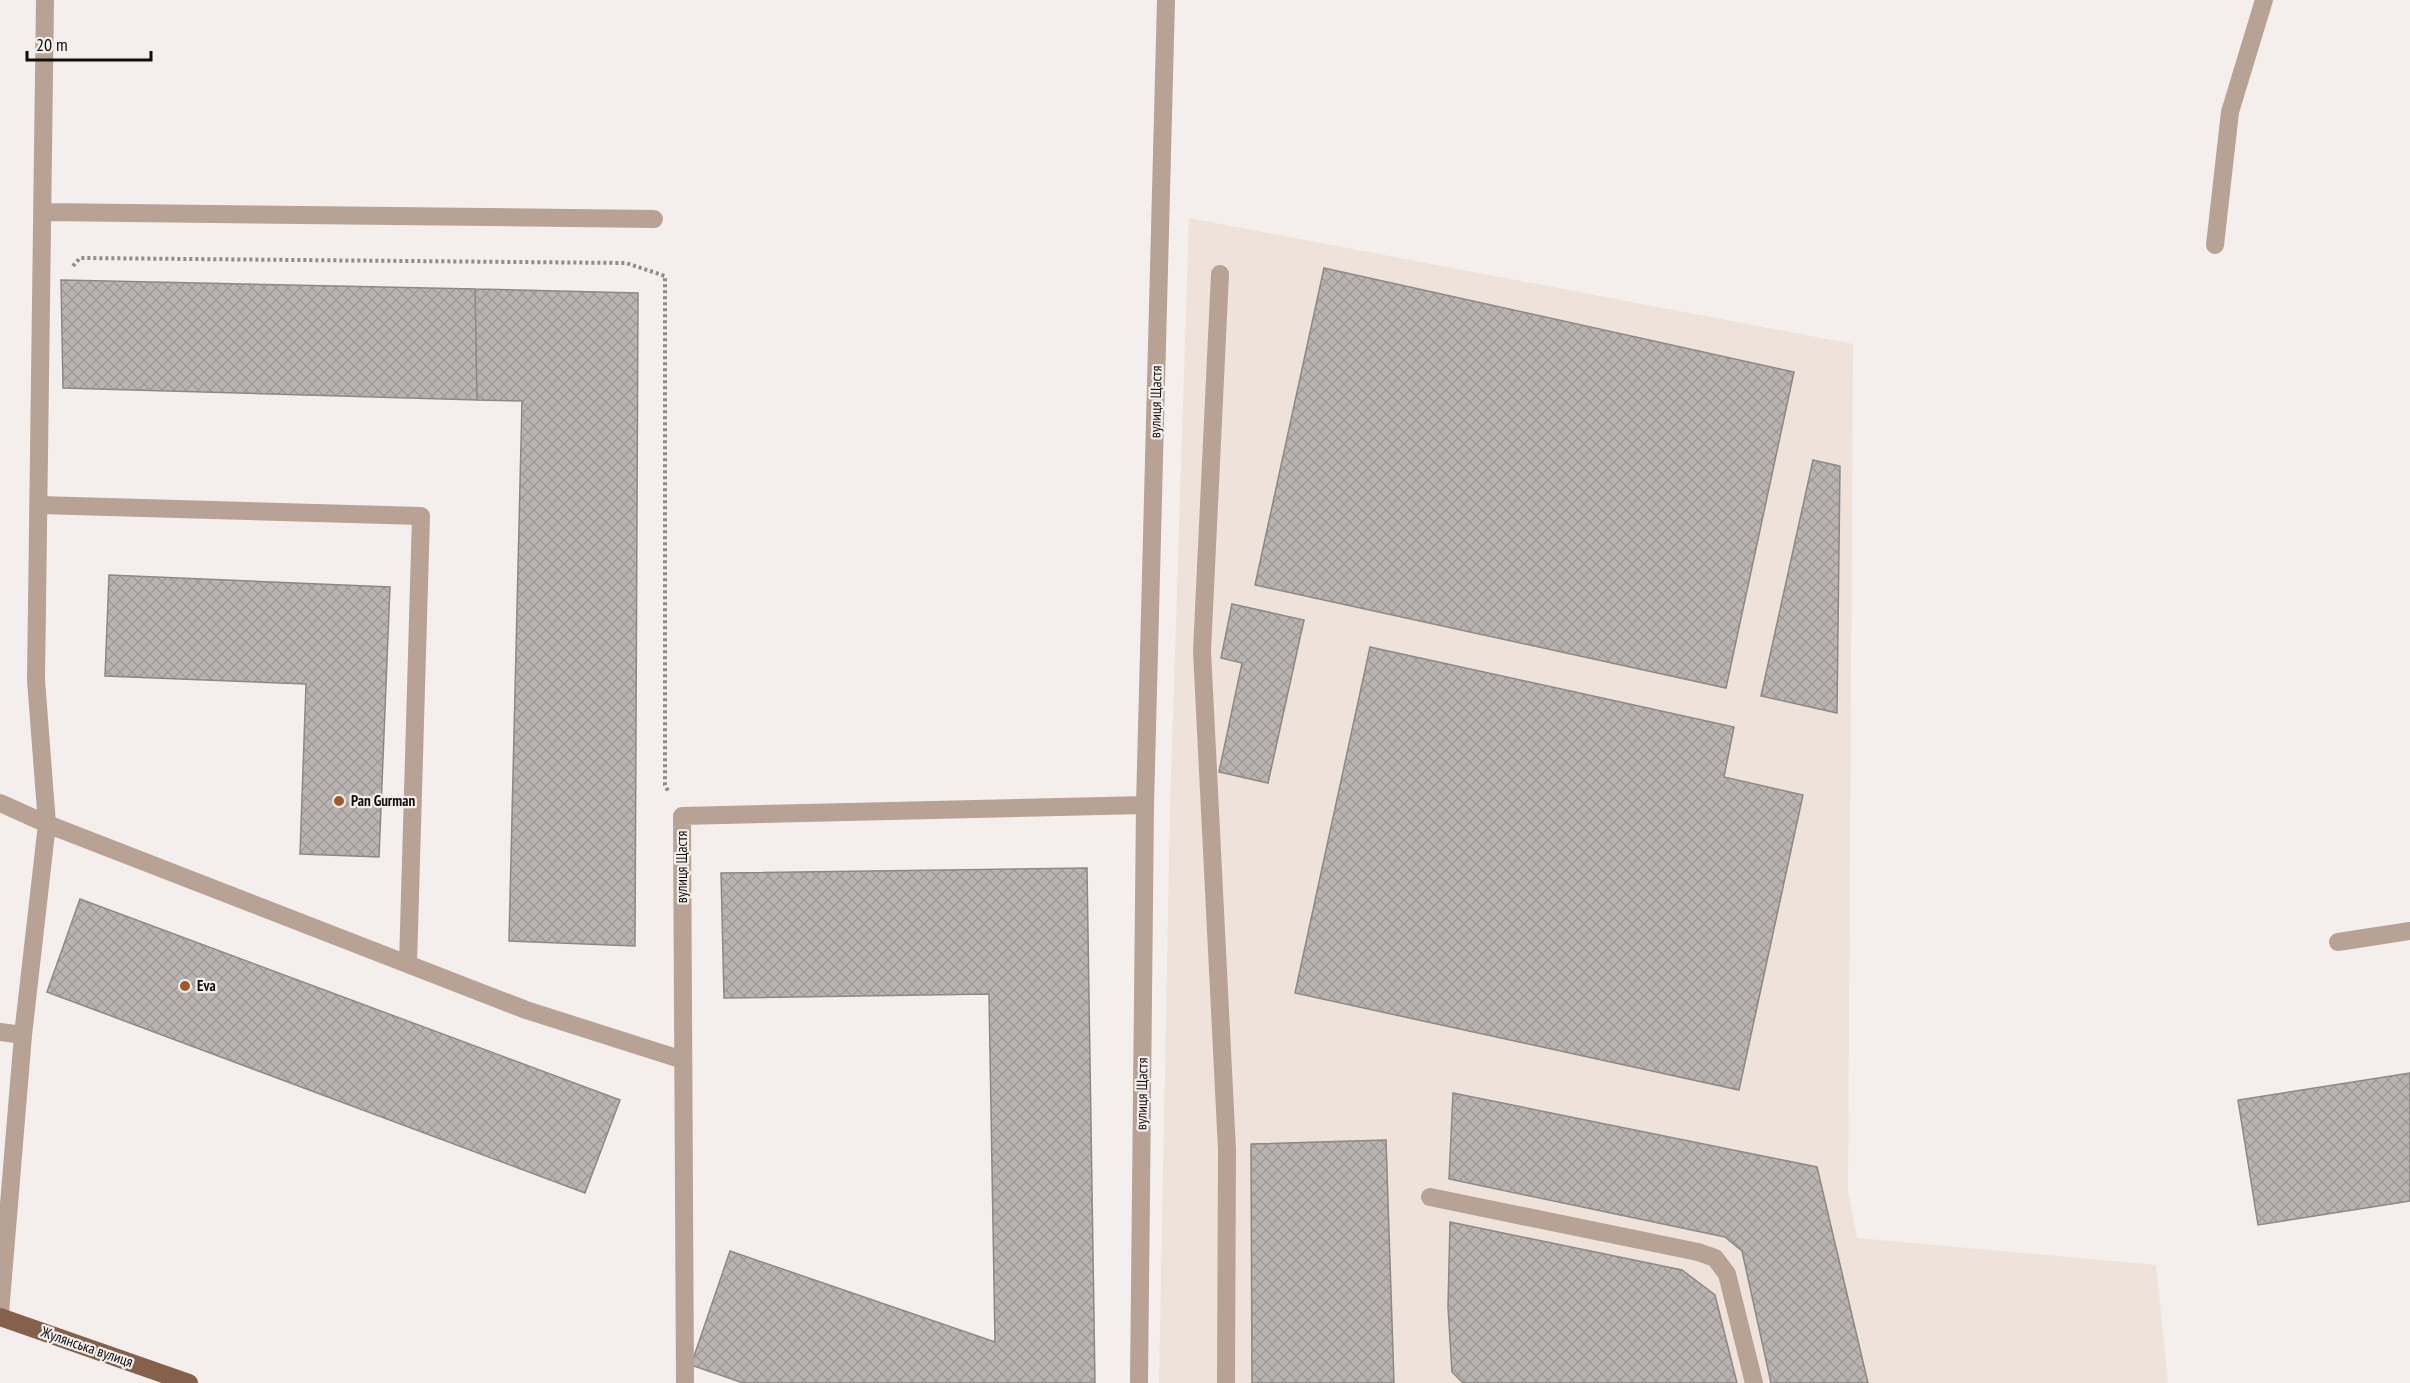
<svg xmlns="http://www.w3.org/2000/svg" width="2410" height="1383" font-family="'PT Sans Narrow',sans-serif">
  <defs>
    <pattern id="building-cross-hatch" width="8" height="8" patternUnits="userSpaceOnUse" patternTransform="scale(1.5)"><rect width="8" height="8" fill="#b9b4b2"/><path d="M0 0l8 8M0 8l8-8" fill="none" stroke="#9e9a98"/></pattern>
  </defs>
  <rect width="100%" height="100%" fill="#f4efed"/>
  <path fill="#eee2db" d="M1189,218l664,126 -5,846 9,48 299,27 12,118h-1009l11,-575z"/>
  <path fill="url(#building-cross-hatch)" stroke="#8c8886" stroke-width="1.5" d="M1324,268l470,104 -68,316 -471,-103z
    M61,280l414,9 2,111 -414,-12z
    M475,289l163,4 -3,653 -126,-5 13,-540 -45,-1z
    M1813,460l27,6 -3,247 -76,-17z
    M109,575l281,12 -11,270 -79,-3 6,-170 -201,-8z
    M1232,604l72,16 -36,163 -49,-11 23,-109 -21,-5z
    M1370,647l364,80 -10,50 79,18 -64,295 -444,-97z
    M1087,868l8,515h-352l-52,-18 39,-114 265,91 -6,-348 -265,4 -3,-125z
    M80,899l540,201 -35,93 -538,-201z
    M2410,1073v128l-152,24 -20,-125z
    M1453,1093l364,74 51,216h-97l-29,-132 -17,-14 -276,-58z
    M1386,1140l8,243h-142l-1,-239z
    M1450,1222l232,48 33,25 22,88h-274l-11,-11 -4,-65z"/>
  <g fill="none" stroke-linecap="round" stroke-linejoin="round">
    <path stroke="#8f8c8a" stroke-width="4" stroke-dasharray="3 3" stroke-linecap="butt" d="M73,266l7,-8 546,5 39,13v509l3,6"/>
    <path stroke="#b7a295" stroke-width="18" d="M43,212l611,7
      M2215,245l15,-133 34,-112
      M1220,274l-18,377 25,499 -1,233
      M39,505l382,11 -13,448
      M0,803l47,21 479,186 157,50
      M2338,942l72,-11
      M0,1032l23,3
      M1430,1197l268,55 17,6 12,16 27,109
      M0,1313l23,-278 24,-211 -11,-144 9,-680
      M685,1383l-3,-567 463,-11
      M1139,1383l6,-578 21,-805"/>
    <path stroke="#85614b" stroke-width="18" d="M0,1317l189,66"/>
  </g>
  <g fill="#9e5a2b" stroke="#f4efed" stroke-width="2">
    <circle cx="339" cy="801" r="6"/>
    <circle cx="185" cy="986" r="6"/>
  </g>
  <g text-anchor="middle" stroke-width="4.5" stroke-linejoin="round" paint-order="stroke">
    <g font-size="15" fill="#0f0e0d" stroke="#f4efed">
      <text transform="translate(1156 402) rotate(-89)" y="5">вулиця Щастя</text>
      <text transform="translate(682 867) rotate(-90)" y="5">вулиця Щастя</text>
      <text transform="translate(1142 1094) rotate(-89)" y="5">вулиця Щастя</text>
      <text transform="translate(87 1347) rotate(19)" y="5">Жулянська вулиця</text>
    </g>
    <g font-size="15" font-weight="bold" fill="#0f0e0d" stroke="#f4efed" text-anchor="start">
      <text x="351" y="806">Pan Gurman</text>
      <text x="197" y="991">Eva</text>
    </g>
  </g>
  <path d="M27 51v9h124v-9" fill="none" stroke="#0f0e0d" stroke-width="3"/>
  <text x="36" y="51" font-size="18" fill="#0f0e0d" stroke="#f4efed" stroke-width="4.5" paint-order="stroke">20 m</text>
</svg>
